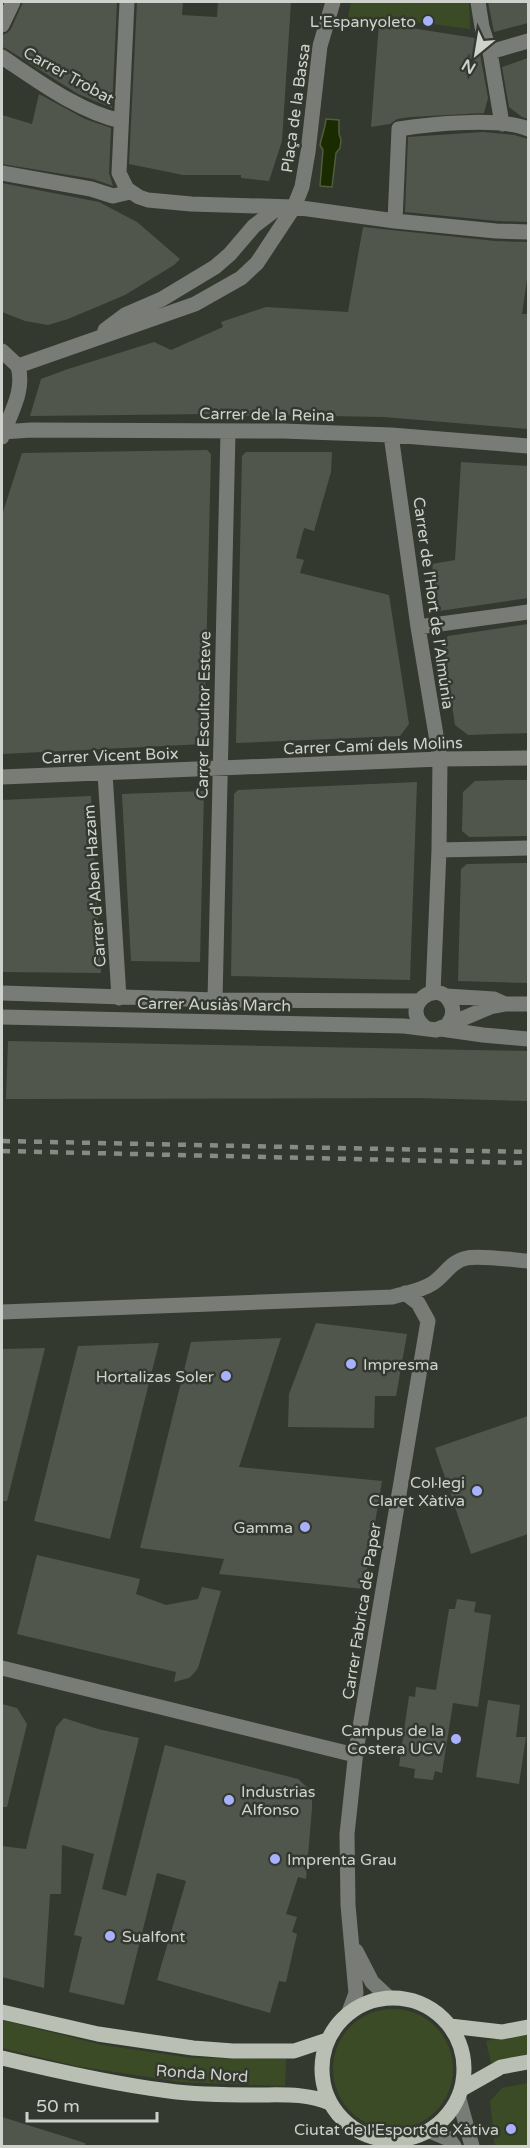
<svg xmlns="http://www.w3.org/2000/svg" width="530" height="2148" font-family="'Varela Round',sans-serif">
  <rect width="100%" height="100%" fill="#34392f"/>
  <path fill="#3b4b25" d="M351,2h118l1,27 -91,-12 -7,4 -24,-4z
    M333 2069a60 60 0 1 1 120 0a60 60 0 1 1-120 0Z
    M2,2020l100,25 90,13 94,1 -1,27 -105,-4 -104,-16 -74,-18z
    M528,2033v23l-37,7 -5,-22z
    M528,2083v63h-33l-5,-45 12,-13z"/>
  <path fill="#1a2b00" stroke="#505d3d" stroke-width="1.5" d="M326,119l13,1v14l2,6 -1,8 -4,5 -4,34 -12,-1 3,-36 -3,-5c2,-11 5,-14 6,-26z"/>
  <path fill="#51564c" d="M23,2h94l-5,106 -34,-14 -71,-45 -5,-2v-12l5,-2 4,-4z
    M137,2h46l-1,13 35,2 1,-15h73l-9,139 -13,40 -28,-3v-3h-58l-54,-11z
    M488,2h40v21l-34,9z
    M379,23l96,15 5,16 8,44 -4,15 -73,4 -14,2 -7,5 -19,3z
    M528,58v61l-6,-2 -13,-10 -7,-40z
    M39,94l46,25 26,9 -2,45 4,13 -20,-7 -91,-15v-49l30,9z
    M483,132l31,3 14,4v83l-31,-1 -92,-9 3,-75z
    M2,183l97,19 38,20 43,37 -6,6 -49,30 -57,24 -20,6 -23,-4 -23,-9z
    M363,227l132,14 33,1v31l-6,41h6v115l-145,-12 -114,-2v2l-55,-3 -184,2 11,-37 24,-9 89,-28 17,8 52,-23 -2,-5 45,-15 82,5z
    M207,450l4,4 -7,290 -202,10v-239l20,-62z
    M246,452h86l-1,20 -17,59 -10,-3 -8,30 8,2 -4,13 89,22 20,129 -9,12 -164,7 6,-287z
    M461,462l67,4v132l-89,13 -7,-47 23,-4z
    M528,624v109l-60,2 -13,-10 -12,-82 5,-7z
    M509,780h19v56l-59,1 -7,-6 1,-39 12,-11z
    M417,782l-7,198 -179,-4 3,-182 4,-4z
    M204,791l-4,171 -69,-1 -9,-167z
    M91,796l10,177 -99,-1v-172z
    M528,863v120l-70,-2 3,-112 6,-5z
    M8,1041l520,10v50l-110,-3 -412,1z
    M316,1323l91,11 -11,62h-21l-1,32 -86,-1 1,-33z
    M281,1338l-42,129 143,14 -18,108 -145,-15 5,-15 -84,-11 51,-206z
    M159,1343l-49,196 -76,-18 44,-175z
    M45,1348l-38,153h-5v-152z
    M528,1416v118l-57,20 -36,-106z
    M37,1555l103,24 -4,15 30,11 32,-6 4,-12 19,4 -23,77 -4,5 -5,5 -15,4 2,-10 -159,-38z
    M457,1599l19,3 -2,10 17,3 -13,92 -25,-4 -11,70 -7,-2 -2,9 -19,-2 1,-9 -16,-3 10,-70 6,1 1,-10 20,3 13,-81h6z
    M488,1700l32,5 -4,32h10l-7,47 -43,-7z
    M2,1704l15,4 10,16 -20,83h-5z
    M64,1718l34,11 41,9 -37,151 24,7 39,-151 133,34 9,8 5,12v9l-6,71 -8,-2 -12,37 11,3 -5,15 5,2 -11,48 -7,-1 -9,32 -113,-33 29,-99 -29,-8 -33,132 -55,-13 13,-55 -8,-2 20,-81 -32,-9 -1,49h-11l-6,94 -42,-11v-131l24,3 30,-122z
    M2,2117l83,26v3h-83z"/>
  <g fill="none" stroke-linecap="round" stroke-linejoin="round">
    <path stroke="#797c76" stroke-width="15" d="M127,2l-8,171 8,16 12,8 9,3 43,4 103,3 101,14 101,10 32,1
      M478,2l4,25 8,25
      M2,25l11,-23
      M2,57c36,24 76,54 119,64
      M502,124l-12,-72 38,-11
      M2,173l89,16 22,7 17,-4
      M395,221l4,-92c30,-5 102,-12 129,0
      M105,330l20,-15 37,-16 53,-32 15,-13 24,-28 25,-19
      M2,351l16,15
      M18,366l177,-62 46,-26 16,-15 37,-56 8,-20 6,-35 12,-106 13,-44
      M2,432l29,-2 252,1 108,4 137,11
      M391,435l27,192 22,132 -1,91 -6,143
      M2,437c8,-24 23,-45 16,-71
      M418,627l110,-15
      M105,773l14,225
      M2,777l438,-18 88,-1
      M439,850l89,-2
      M2,993l213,7 204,1
      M446,996l48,3 9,4
      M215,1000l13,-568
      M2,1017l402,9 32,4 54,-23 16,-3h22
      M426,1028c-29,-21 13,-53 25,-24 4,8 1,15 -4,21
      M441,1029l42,6 45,4
      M2,1312l390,-15c14,-4 29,-6 41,-14 12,-8 18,-22 34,-25 13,-3 46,2 61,3
      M2,1668l353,87
      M356,1951l16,31 16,15
      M349,2012l7,-19 -8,-88 -1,-71 9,-83 72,-430 -10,-18 -13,-10
      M459,2099l13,47
      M430,2131l19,8 5,7"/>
    <path stroke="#babfb4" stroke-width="15" d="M322 2069a71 71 0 1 1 142 0a71 71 0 1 1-142 0Z
      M2,2012l96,22 95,14 40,3h61l33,-11
      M450,2026l52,6 26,-5
      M2,2058c54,13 111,26 167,33 29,4 59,4 88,4 25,0 49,-2 73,8
      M462,2089l39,-22 27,-5"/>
    <path stroke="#878b83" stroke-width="4.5" stroke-dasharray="8 8" stroke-linecap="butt" d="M2,1141l526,11
      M2,1151l526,12"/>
  </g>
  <g fill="#a7b1fc" stroke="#34392f" stroke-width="2">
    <circle cx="428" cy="21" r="6"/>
    <circle cx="351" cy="1364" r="6"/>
    <circle cx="226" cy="1376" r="6"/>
    <circle cx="477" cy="1491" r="6"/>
    <circle cx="305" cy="1527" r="6"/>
    <circle cx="456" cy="1739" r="6"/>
    <circle cx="229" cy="1800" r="6"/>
    <circle cx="275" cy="1859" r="6"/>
    <circle cx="110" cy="1936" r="6"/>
    <circle cx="511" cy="2129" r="6"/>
  </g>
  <g text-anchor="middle" stroke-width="5" stroke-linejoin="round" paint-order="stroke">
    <g font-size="16" fill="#cfd2cc" stroke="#34392f" text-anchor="end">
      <text x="416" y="27">L'Espanyoleto</text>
      <text x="363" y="1370" text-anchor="start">Impresma</text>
      <text x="214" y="1382">Hortalizas Soler</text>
      <text x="465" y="1488">Col·legi<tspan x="465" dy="18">Claret Xàtiva</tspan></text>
      <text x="293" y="1533">Gamma</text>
      <text x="444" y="1736">Campus de la<tspan x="444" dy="18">Costera UCV</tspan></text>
      <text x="241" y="1797" text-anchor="start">Industrias<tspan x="241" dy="18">Alfonso</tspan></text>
      <text x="287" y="1865" text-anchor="start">Imprenta Grau</text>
      <text x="122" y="1942" text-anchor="start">Sualfont</text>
      <text x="499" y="2135">Ciutat de l'Esport de Xàtiva</text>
    </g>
    <g font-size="16" fill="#cfd2cc" stroke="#34392f">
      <text transform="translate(69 75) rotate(29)" y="6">Carrer Trobat</text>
      <text transform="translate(295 108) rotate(-82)" y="6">Plaça de la Bassa</text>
      <text transform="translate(267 414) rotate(1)" y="6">Carrer de la Reina</text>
      <text transform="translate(434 603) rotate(82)" y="6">Carrer de l'Hort de l'Almúnia</text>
      <text transform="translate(203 715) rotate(-89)" y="6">Carrer Escultor Esteve</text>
      <text transform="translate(373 745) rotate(-2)" y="6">Carrer Camí dels Molins</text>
      <text transform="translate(110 755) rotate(-2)" y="6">Carrer Vicent Boix</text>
      <text transform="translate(94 886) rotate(-94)" y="6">Carrer d'Aben Hazam</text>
      <text transform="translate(214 1004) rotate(1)" y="6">Carrer Ausiàs March</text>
      <text transform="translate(361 1611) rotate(-81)" y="6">Carrer Fabrica de Paper</text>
      <text transform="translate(202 2073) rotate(4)" y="6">Ronda Nord</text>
    </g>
  </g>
  <rect width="530" height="2148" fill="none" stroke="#cfd2cc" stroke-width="6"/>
  <g transform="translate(476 54) rotate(210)" stroke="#34392f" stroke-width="4.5" paint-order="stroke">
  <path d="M0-4.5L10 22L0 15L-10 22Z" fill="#cfd2cc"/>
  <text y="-9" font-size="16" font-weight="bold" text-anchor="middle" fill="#cfd2cc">N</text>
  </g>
  <path d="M27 2112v9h130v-9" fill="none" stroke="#cfd2cc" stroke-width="3"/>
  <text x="36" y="2112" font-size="18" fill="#cfd2cc" stroke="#34392f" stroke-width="4.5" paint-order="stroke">50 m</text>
</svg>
